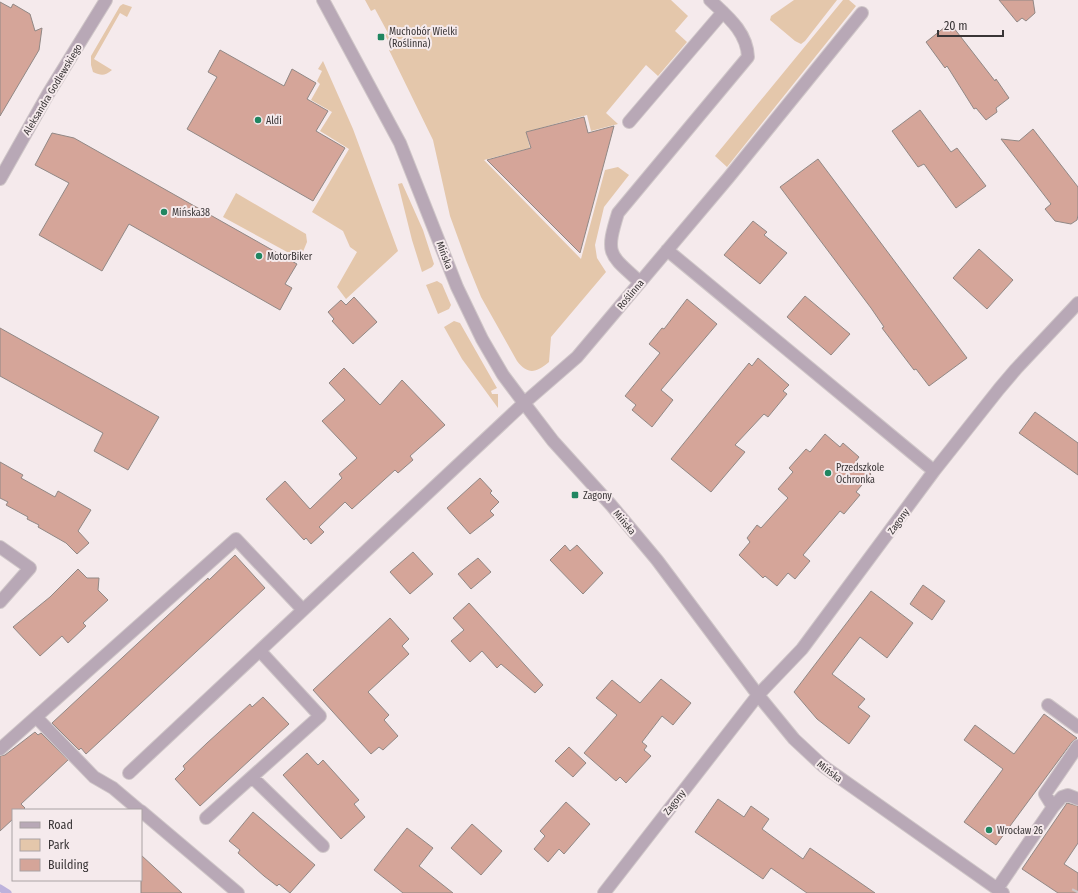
<svg xmlns="http://www.w3.org/2000/svg" width="1078" height="893" font-family="'Fira Sans Condensed',sans-serif">
  <rect width="100%" height="100%" fill="#f5eaec"/>
  <path fill="#e4c7ab" d="M365,0h306l17,16 -13,15 12,11 -29,34 -12,-11 -40,48 12,11 -27,7 -4,-16 -61,17 4,16 -46,12 97,99 24,-89 13,-3 11,8 -25,32 -9,38 2,13 9,14 -55,65 -2,25c-13,11 -21,13 -32,-1l-36,-64 -15,-37 -16,-44 -17,-76 -44,-90 3,-2 -7,-13 3,-2 -13,-24 -4,2z
    M794,0h43l-32,41 -4,3 -6,-3 -25,-21 1,-4z
    M843,0h6l7,6 -129,161 -12,-11z
    M123,4l9,3 -5,10 -7,-4 -26,46 18,11c-8,6 -10,6 -19,2l-2,-7v-9l29,-50z
    M323,61l30,68 45,122 -52,48 -9,-12 20,-35 -7,-5 -7,-16 -31,-19 37,-63 -29,-18 12,-19 -21,-12 9,-16 -3,-3 5,-10 -4,-2z
    M402,183l21,47 11,34 -2,3 -10,5 -10,-32 -14,-56z
    M236,193l70,41 1,8 -7,17 -77,-42z
    M437,281l5,3 9,21 -2,4 -11,5 -12,-29z
    M454,321l6,2 37,65 -6,3 1,3h6v14l-36,-49 -18,-32z"/>
  <g fill="none" stroke-linecap="round" stroke-linejoin="round">
    <path stroke="#bdb2dc" stroke-width="7" d="M0,888l8,5"/>
  </g>
  <path fill="#d5a599" stroke="#918885" d="M999,0h34l2,13 -9,8 -4,-3 -5,4z
    M0,2l11,6 2,-4 17,10 5,17 7,-3 -3,22 -39,66z
    M950,23l45,58 1,-2 13,19 -13,10 1,4 -11,8 -10,-12 -2,1 -27,-43 -2,2 -19,-26z
    M220,50l64,36 8,-17 24,14 -9,16 21,12 -12,20 29,17 -32,53 -126,-72 30,-52 -9,-5z
    M920,110l31,42 6,-4 29,38 -30,22 -32,-44 -6,3 -26,-36z
    M584,117l4,16 26,-7 -34,127 -93,-93 44,-12 -5,-16z
    M1033,129l45,58v28l-1,5 -6,4 -16,-3 -10,-12 6,-5 -50,-65 18,2z
    M52,133l22,5 223,126 -12,20 7,4 -12,22 -151,-86 -27,47 -63,-36 30,-52 -34,-18z
    M818,159l149,199 -38,28 -13,-17 -2,1 -32,-42 2,-1 -13,-19 -91,-121z
    M753,221l14,11 -3,3 23,18 -27,31 -36,-29z
    M979,249l34,31 -26,29 -34,-31z
    M805,296l45,38 -19,21 -44,-38z
    M354,297l23,25 -24,22 -21,-23 2,-2 -6,-7 13,-12 5,5z
    M687,299l30,25 -56,66 12,10 -21,27 -20,-17 4,-5 -11,-9 35,-43 -11,-9 13,-16 2,1z
    M0,328l159,89 -31,53 -34,-19 9,-18 -103,-57z
    M758,358l31,27 -6,6 4,3 -19,23 -4,-3 -29,31 10,7 -34,40 -40,-33 78,-96 3,3z
    M344,368l36,37 22,-25 43,45 -35,31 3,4 -15,13 -3,-3 -43,39 -7,-7 -26,25 5,5 -13,12 -5,-6 -2,2 -38,-41 19,-18 25,28 32,-31 -3,-4 18,-16 -35,-37 23,-21 -16,-17z
    M1035,412l43,31v32l-59,-42z
    M825,434l15,13 3,-4 16,14 -3,4 15,13 -15,18 4,3 -16,19 -4,-3 -37,44 7,6 -15,18 -7,-6 -11,13 -12,-10 -2,2 -24,-23 11,-13 -3,-4 10,-13 4,3 27,-30 -10,-9 15,-17 -4,-4 17,-19 4,3z
    M0,462l23,13 -2,3 34,19 3,-6 33,19 -13,21 11,12 -12,11 -11,-11 -28,-16 1,-2 -12,-6 1,-2 -22,-12 2,-3 -8,-4z
    M480,478l12,13 -2,2 9,9 -9,9 4,4 -24,19 -23,-26z
    M565,545l5,6 7,-6 26,28 -20,21 -33,-34z
    M413,552l20,22 -23,20 -20,-22z
    M235,555l30,33 -179,166 -5,-6 -2,2 -27,-27 156,-145 1,2z
    M478,558l13,14 -20,17 -13,-15z
    M78,569l9,9h12l-1,12 10,10 -25,23 3,3 -18,17 -6,-7 -22,20 -27,-29 37,-30z
    M923,585l22,16 -13,19 -22,-16z
    M871,591l42,32 -26,35 -27,-21 -28,37 33,25 -7,8 12,9 -21,28 -32,-25 -23,-27z
    M469,603l74,82 -8,8 -34,-29 -4,4 -15,-17 -12,11 -19,-21 13,-11 -11,-12z
    M390,618l19,21 -7,7 7,8 -41,38 21,23 -5,5 14,16 -15,14 -4,-3 -8,7 -58,-64z
    M661,679l30,24 -18,22 -11,-9 -20,26 5,4 -3,4 7,6 -25,27 -6,-6 -4,4 -32,-28 33,-38 -21,-17 16,-18 28,23z
    M263,697l26,27 -89,82 -25,-27 10,-10 -2,-3 24,-23 43,-39 2,3z
    M1044,714l33,24 -5,4 -76,103 -32,-23 39,-53 -39,-29 11,-15 39,29z
    M35,732l3,3 3,-2 27,27 -47,44 4,4 -2,2h-10v9l-13,12v-75l5,-1z
    M569,747l17,16 -13,14 -18,-16z
    M307,753l11,12 5,-5 36,40 -5,4 11,13 -24,22 -58,-64z
    M718,799l26,18 7,-11 18,13 -7,10 41,30 7,-11 65,45h-68l-36,-25 -8,11 -68,-47z
    M566,802l24,22 -26,30 -5,-5 -11,13 -14,-13 11,-13 -5,-5z
    M1067,803l11,3v37l-14,21 14,9v20h-20l-36,-24z
    M253,812l62,53 -25,28 -11,-9 -2,2 -13,-10 -26,-23 2,-3 -11,-9z
    M472,824l30,27 -21,24 -30,-27z
    M407,828l26,20 -14,18 34,27h-50l-29,-23z
    M141,855l41,38h-41z"/>
  <g fill="none" stroke-linecap="round" stroke-linejoin="round">
    <path stroke="#cfc6c8" stroke-width="12" stroke-dasharray="12 6" stroke-linecap="butt" d="M1077,893l1,-2"/>
    <g stroke="#cfc6c8" stroke-width="14">
      <path id="minor" d="M323,0l77,143 57,144 25,52 21,36 21,28 29,38 58,64 46,55 101,135 36,44 29,27 180,127
        M629,122l94,-110
        M0,179l48,-85 58,-94
        M667,250l267,221
        M640,282c-31,-28 -35,-27 -22,-69l130,-156c-1,-25 -20,-40 -38,-57
        M0,547l30,21 -30,34
        M1048,705l30,22
        M36,717l58,60 19,11 26,22
        M0,749l236,-210 67,71
        M129,773l395,-370 53,-46 152,-180 133,-164
        M252,777l71,69
        M1053,807l9,-10 6,-2 10,4
        M141,811l97,82
        M206,818l114,-102 -60,-65
        M997,889l56,-82 -8,-13 33,-48
        M604,893l154,-198 44,-46 132,-178 65,-82 17,-20 62,-66"/>
    </g>
    <use href="#minor" stroke="#b8a8b6" stroke-width="12"/>
  </g>
  <g fill="#208661" stroke="#f5eaec" stroke-width="1.5">
    <rect x="377" y="33" width="8" height="8" rx="2"/>
    <circle cx="258" cy="120" r="4"/>
    <circle cx="164" cy="212" r="4"/>
    <circle cx="259" cy="256" r="4"/>
    <circle cx="828" cy="473" r="4"/>
    <rect x="571" y="491" width="8" height="8" rx="2"/>
    <circle cx="989" cy="830" r="4"/>
  </g>
  <g text-anchor="middle" stroke-width="4" stroke-linejoin="round" paint-order="stroke">
    <g font-size="10" fill="#393536" stroke="#f5eaec" text-anchor="start">
      <text x="389" y="35">Muchobór Wielki<tspan x="389" dy="12">(Roślinna)</tspan></text>
      <text x="266" y="124">Aldi</text>
      <text x="172" y="216">Mińska38</text>
      <text x="267" y="260">MotorBiker</text>
      <text x="836" y="471">Przedszkole<tspan x="836" dy="12">Ochronka</tspan></text>
      <text x="583" y="499">Zagony</text>
      <text x="997" y="834">Wrocław 26</text>
    </g>
    <g font-size="10" fill="#393536" stroke="#f5eaec">
      <text transform="translate(52 89) rotate(-59)" y="4">Aleksandra Godlewskiego</text>
      <text transform="translate(445 255) rotate(69)" y="4">Mińska</text>
      <text transform="translate(630 294) rotate(-50)" y="4">Roślinna</text>
      <text transform="translate(898 521) rotate(-54)" y="4">Zagony</text>
      <text transform="translate(625 522) rotate(50)" y="4">Mińska</text>
      <text transform="translate(830 771) rotate(37)" y="4">Mińska</text>
      <text transform="translate(674 802) rotate(-52)" y="4">Zagony</text>
    </g>
  </g>
  <rect x="12" y="809" width="130" height="72" fill="#f5eaec" stroke="#aaa2a3"/>
  <rect x="20" y="822" width="20" height="6" fill="#b8a8b6" stroke="#aaa2a3"/>
  <text x="48" y="829" font-size="12" fill="#393536">Road</text>
  <rect x="20" y="839" width="20" height="12" fill="#e4c7ab" stroke="#aaa2a3"/>
  <text x="48" y="849" font-size="12" fill="#393536">Park</text>
  <rect x="20" y="859" width="20" height="12" fill="#d5a599" stroke="#aaa2a3"/>
  <text x="48" y="869" font-size="12" fill="#393536">Building</text>
  <path d="M938 30v6h65v-6" fill="none" stroke="#393536" stroke-width="2"/>
  <text x="944" y="30" font-size="12" fill="#393536" stroke="#f5eaec" stroke-width="3" paint-order="stroke">20 m</text>
</svg>
